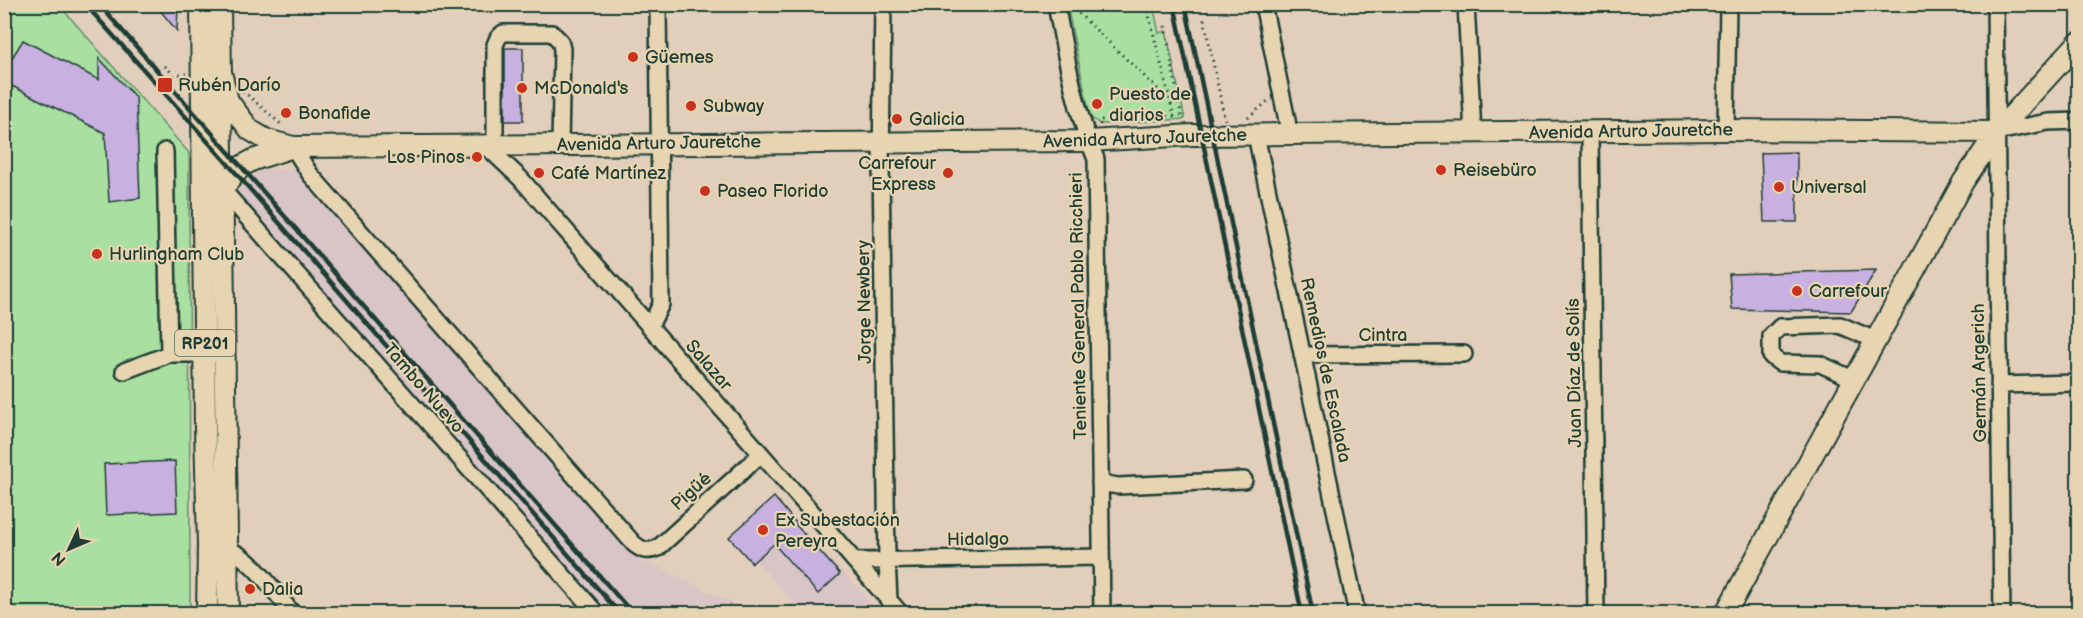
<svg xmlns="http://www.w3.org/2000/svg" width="2083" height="618" font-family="'Balsamiq Sans',sans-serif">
  <rect width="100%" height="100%" fill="#e1cebb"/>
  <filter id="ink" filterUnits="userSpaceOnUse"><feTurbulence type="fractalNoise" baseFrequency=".0167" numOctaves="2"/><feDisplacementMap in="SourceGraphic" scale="12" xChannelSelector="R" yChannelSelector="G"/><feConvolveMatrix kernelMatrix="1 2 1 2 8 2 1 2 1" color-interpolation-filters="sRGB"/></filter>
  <g filter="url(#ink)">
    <path fill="#dac5c6" d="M295,169l336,382 13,12h7l95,47 -1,3h-140l-370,-420 25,-23z
      M797,524l84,89h-98l10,-11 -38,-42z"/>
    <path fill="#aadfa2" stroke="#648e6b" stroke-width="1.5" d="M5,5h54l130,148 1,460h-185z
      M1067,5h86l6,28 7,-2 19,88 -85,5 -10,-7z"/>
    <path fill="#c8b1e0" stroke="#1f3d34" stroke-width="1.5" d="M155,4h23l-1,27z
      M23,40l76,40v-22l37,40 4,100 -31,4 -4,-69 -101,-51v-11z
      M505,48h18v73h-18z
      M1797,152v70h-33l-3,-69z
      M1876,270l-25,42 -119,-3 -3,-35z
      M175,461l2,51 -71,3 -2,-51z
      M774,497l23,27 -1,1 44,49 -22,20 -44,-50 -22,19 -23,-26z"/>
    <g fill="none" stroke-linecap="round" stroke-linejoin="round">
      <g stroke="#1f3d34" stroke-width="20">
        <path id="minor" d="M883,4l-2,162 6,394 2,40
          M1056,4c10,53 19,106 40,155l6,455
          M1263,4l27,131
          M1466,4l7,129
          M1995,4l7,610
          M1726,130l2,-126
          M1590,132l6,482
          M1997,132l51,-10 30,-1
          M1256,135l101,479
          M485,145l35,33 381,436
          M495,145v-100l3,-7 5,-5h49l8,8 2,8 -2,95
          M293,147l17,27 324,370c9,7 13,8 24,4l103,-94
          M165,151l4,203
          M222,189l375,425
          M650,326l11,-22 -3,-300
          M1302,355l162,-1
          M124,371l45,-17h56
          M1853,379l-33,-15 -40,-1 -9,-7v-20l9,-9 60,-2 35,15
          M1999,385l79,-2
          M1100,483l18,3 126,-6
          M219,547c30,4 55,45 74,67
          M855,561l246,-4"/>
      </g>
      <g stroke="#1f3d34" stroke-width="24">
        <path id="major" d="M201,4l4,425 3,116 -1,69
          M220,4l8,610
          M221,72l7,29 22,29 17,10 26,7 795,-6 105,-6 533,-5 271,2
          M222,189l20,-23 11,-6 40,-13
          M1725,614l238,-432 34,-50 81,-89"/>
      </g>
      <path stroke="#1f3d34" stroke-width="3" stroke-dasharray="1.5 4.5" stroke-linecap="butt" d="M1070,5l99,95
        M1204,19l21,101
        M1165,26l17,93
        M165,66l9,9 12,-1
        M243,91l40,35
        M1248,118l20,-17
        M1100,125v-5l74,-4 -28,-112"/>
      <use href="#minor" stroke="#e7d5b2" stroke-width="15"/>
      <use href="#major" stroke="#e7d5b2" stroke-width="20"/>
      <path stroke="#1f3d34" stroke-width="4.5" d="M85,4l150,168 385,442
        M99,4l534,610
        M1174,4l128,610
        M1185,4l128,610"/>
    </g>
  </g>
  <g fill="#c8321e" stroke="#e7d5b2" stroke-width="2">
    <circle cx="633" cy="57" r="6"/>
    <rect x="157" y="77" width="16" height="16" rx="3"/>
    <circle cx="522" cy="88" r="6"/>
    <circle cx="1097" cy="104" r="6"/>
    <circle cx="691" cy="106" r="6"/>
    <circle cx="286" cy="113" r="6"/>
    <circle cx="897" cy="119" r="6"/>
    <circle cx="477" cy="157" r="6"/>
    <circle cx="1441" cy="170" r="6"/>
    <circle cx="539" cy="173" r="6"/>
    <circle cx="948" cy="173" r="6"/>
    <circle cx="1779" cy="187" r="6"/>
    <circle cx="705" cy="191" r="6"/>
    <circle cx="97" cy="254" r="6"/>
    <circle cx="1797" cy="291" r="6"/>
    <circle cx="763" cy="530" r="6"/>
    <circle cx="250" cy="589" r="6"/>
  </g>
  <g text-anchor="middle" stroke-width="4.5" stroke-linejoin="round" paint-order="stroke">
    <rect fill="#e7d5b2" stroke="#5b6b5a" stroke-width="1.5" x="175" y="330" width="60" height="26" rx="4.5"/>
    <g font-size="16" font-weight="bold" fill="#1f3d34">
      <text x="205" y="349">RP201</text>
    </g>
    <g font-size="18" fill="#1f3d34" stroke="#e7d5b2" text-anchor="start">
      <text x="645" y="63">Güemes</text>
      <text x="178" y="91">Rubén Darío</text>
      <text x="534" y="94">McDonald's</text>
      <text x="1109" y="100">Puesto de<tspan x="1109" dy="21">diarios</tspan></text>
      <text x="703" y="112">Subway</text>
      <text x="298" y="119">Bonafide</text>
      <text x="909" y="125">Galicia</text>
      <text x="465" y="163" text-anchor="end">Los Pinos</text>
      <text x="936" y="169" text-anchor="end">Carrefour<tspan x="936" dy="21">Express</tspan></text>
      <text x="1453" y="176">Reisebüro</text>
      <text x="551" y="179">Café Martínez</text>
      <text x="1791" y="193">Universal</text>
      <text x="717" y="197">Paseo Florido</text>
      <text x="109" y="260">Hurlingham Club</text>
      <text x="1809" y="297">Carrefour</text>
      <text x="775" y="526">Ex Subestación<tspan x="775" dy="21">Pereyra</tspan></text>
      <text x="262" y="595">Dalia</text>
    </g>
    <g font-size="18" fill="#1f3d34" stroke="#e7d5b2">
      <text transform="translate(1631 131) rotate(-1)" y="6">Avenida Arturo Jauretche</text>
      <text transform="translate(1145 138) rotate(-2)" y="6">Avenida Arturo Jauretche</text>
      <text transform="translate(659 143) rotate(-1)" y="6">Avenida Arturo Jauretche</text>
      <text transform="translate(864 302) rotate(-91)" y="6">Jorge Newbery</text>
      <text transform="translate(1078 306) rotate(-91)" y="6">Teniente General Pablo Ricchieri</text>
      <text x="1383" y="341">Cintra</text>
      <text transform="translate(709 365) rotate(49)" y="6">Salazar</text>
      <text transform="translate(1326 370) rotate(78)" y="6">Remedios de Escalada</text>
      <text transform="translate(1574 373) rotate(-91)" y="6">Juan Díaz de Solís</text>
      <text transform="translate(1979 373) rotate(-91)" y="6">Germán Argerich</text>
      <text transform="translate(424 388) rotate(49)" y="6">Tambo Nuevo</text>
      <text transform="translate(691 491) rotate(-42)" y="6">Pigüé</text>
      <text transform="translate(978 539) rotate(-1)" y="6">Hidalgo</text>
    </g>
  </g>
  <rect width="2083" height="618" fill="none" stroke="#e7d5b2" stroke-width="24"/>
  <rect x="12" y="12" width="2059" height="594" fill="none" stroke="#1f3d34" stroke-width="2" filter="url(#ink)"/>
  <g transform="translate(69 549) rotate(226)" stroke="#e7d5b2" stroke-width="4.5" paint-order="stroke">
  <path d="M0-4.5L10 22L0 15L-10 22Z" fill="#1f3d34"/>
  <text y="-9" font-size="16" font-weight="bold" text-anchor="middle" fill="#1f3d34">N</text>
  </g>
</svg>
